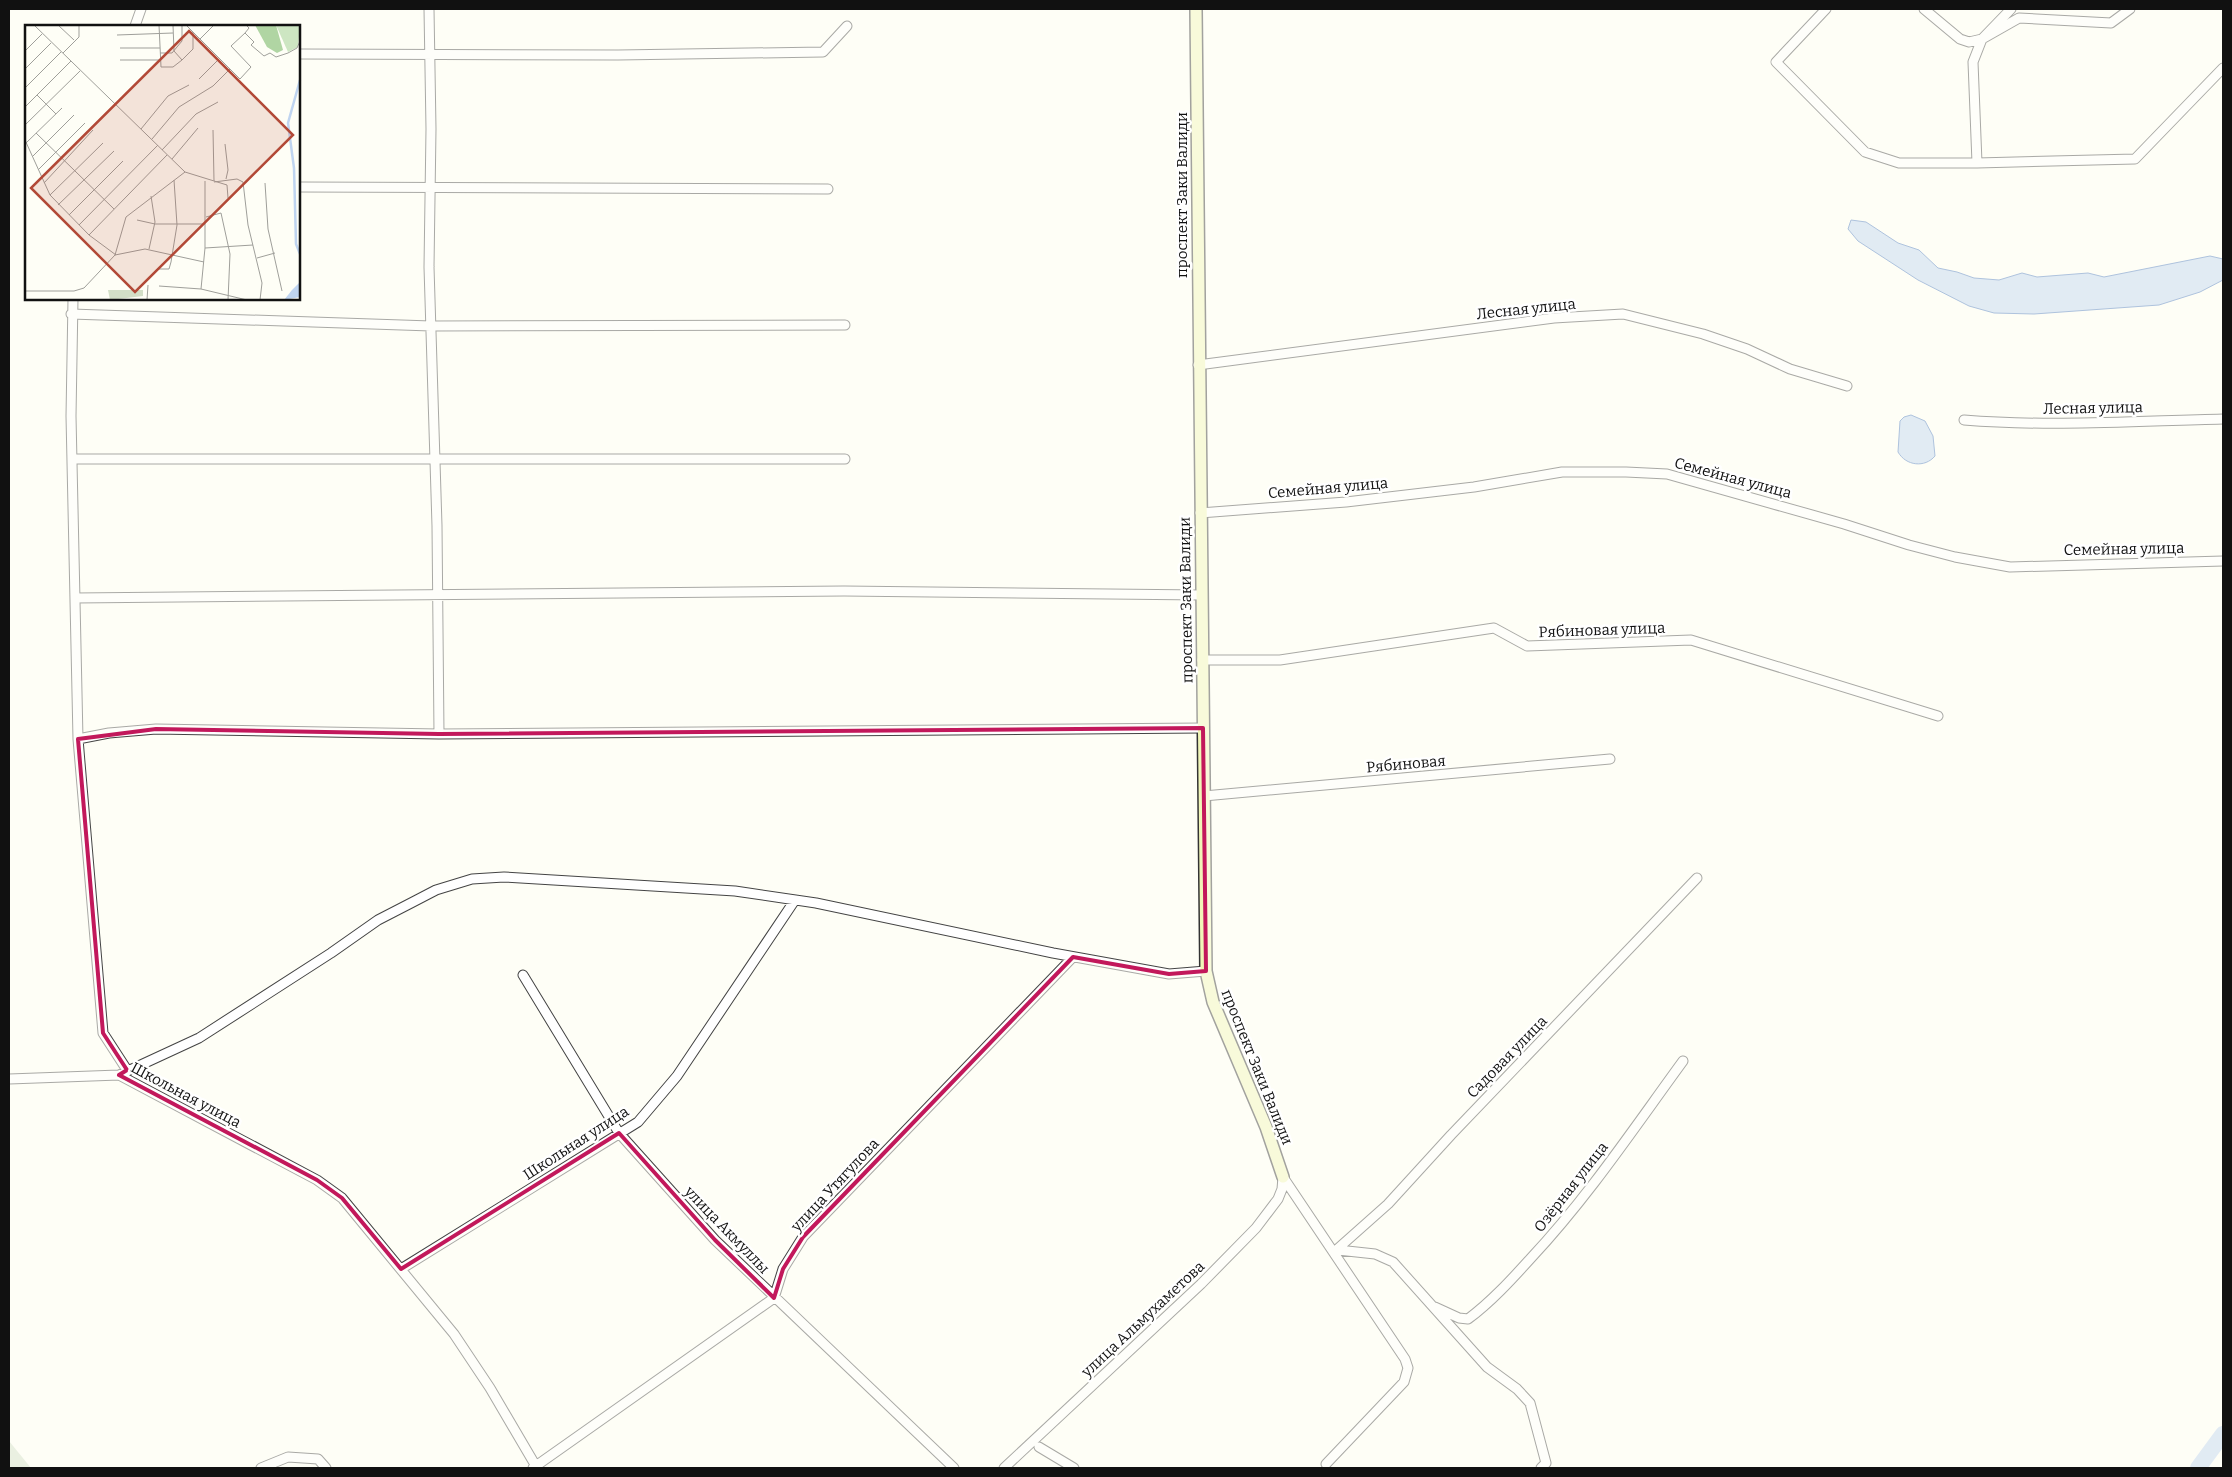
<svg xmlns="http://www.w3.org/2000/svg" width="2232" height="1477" font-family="Bitter,serif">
  <rect width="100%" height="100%" fill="#fefef6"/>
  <path fill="#d3dfc7" d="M9,1441l22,27h-22z"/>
  <path fill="#bfd4f0" stroke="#4e7cbf" d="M1851,220l15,2 32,21 21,7 19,18 19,4 17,6 25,2 23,-7 15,4 51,-4 16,4 106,-21 13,3v21l-23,12 -41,13 -125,9 -40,-1 -25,-7 -51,-26 -60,-39 -10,-12z
    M1911,415l14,6 8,15 2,20c-10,12 -29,10 -37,-4l2,-31 4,-4z"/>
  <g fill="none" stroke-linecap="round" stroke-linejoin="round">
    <path stroke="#bfd4f0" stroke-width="16" d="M2198,1468l25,-34"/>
    <g stroke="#444" stroke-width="11">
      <path id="street" d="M429,9l2,120 -2,138 8,259 2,208
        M1826,9l-50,53 89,90 34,11h78
        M1924,9l36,30 9,3 13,-3 37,-21 92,5 19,-14
        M2011,9l-29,30 -9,23 4,101 158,-4 88,-91
        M135,26l6,-17
        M299,54l319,1 205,-3 24,-26
        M299,187l529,2
        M73,299l-2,117 7,323 25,294 24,37
        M71,314l360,12 414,-1
        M1198,365l356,-47 69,-4 80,20 44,15 43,20 57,17
        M1964,420c86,7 173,1 259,-1
        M72,459h773
        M1200,513l146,-11 128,-15 88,-15h64l41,2 177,50 65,21 46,12 55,10 213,-6
        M75,598l769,-7 358,4
        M1202,660h78l214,-32 33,18 164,-6 247,76
        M78,739l31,-6 47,-4 283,5 764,-6
        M1204,796l406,-37
        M523,975l96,158 96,107 239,228
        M119,1075l198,105 25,18 112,136 36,54 47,80
        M9,1079l110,-4 80,-37 132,-85 47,-33 33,-17 25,-13 36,-11 32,-2 231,14 81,12 237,50 116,21 37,-3
        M1283,1177l122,182 3,9 -4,14 -78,82
        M1338,1250l37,4 18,8 94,105 30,22 13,14 16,60 -5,5
        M1334,1252l54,-48 63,-69 246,-257
        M401,1269l237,-147 39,-46 118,-176
        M1435,1307l24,11 9,1c23,-17 44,-40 63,-61 57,-61 103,-130 152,-197
        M1039,1447l35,21
        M261,1468l27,-11 30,2 8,9
        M533,1468l241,-170 9,-29 20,-32 270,-280
        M1004,1468l197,-184 55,-56 22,-29 4,-10 1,-12"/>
    </g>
    <g stroke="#333" stroke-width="14">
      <path id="secondary" d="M1196,9l10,962 7,31 53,125 17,50"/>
    </g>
    <use href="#street" stroke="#fff" stroke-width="9"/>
    <use href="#secondary" stroke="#f1f6b8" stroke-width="11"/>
  </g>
  <path d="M0 0H2232V1477H0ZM1203,728l3,243 -37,3 -96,-17 -270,280 -20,32 -9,29 -59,-58 -96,-107 -218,136 -59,-71 -25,-18 -198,-105 8,-5 -24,-37 -25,-294 78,-10 283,5z" fill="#fefef6" fill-opacity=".55" fill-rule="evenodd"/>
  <path fill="none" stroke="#c2185b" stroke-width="4" stroke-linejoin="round" d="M1203,728l3,243 -37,3 -96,-17 -270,280 -20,32 -9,29 -59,-58 -96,-107 -218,136 -59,-71 -25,-18 -198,-105 8,-5 -24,-37 -25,-294 78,-10 283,5z"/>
  <g text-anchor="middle" stroke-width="5" stroke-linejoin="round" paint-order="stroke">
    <g font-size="15" fill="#111" stroke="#fff">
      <text transform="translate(1182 195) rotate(-90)" y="5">проспект Заки Валиди</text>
      <text transform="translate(1526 309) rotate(-6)" y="5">Лесная улица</text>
      <text transform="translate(2093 408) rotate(-1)" y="5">Лесная улица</text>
      <text transform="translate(1733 478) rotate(15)" y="5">Семейная улица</text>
      <text transform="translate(1328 488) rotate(-5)" y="5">Семейная улица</text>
      <text transform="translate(2124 549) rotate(-1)" y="5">Семейная улица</text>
      <text transform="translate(1186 600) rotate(-91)" y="5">проспект Заки Валиди</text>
      <text transform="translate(1602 630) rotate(-2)" y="5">Рябиновая улица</text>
      <text transform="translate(1406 764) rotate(-5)" y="5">Рябиновая</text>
      <text transform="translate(1507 1057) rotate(-46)" y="5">Садовая улица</text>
      <text transform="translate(1257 1067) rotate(68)" y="5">проспект Заки Валиди</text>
      <text transform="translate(186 1095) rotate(28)" y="5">Школьная улица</text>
      <text transform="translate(576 1143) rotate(-33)" y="5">Школьная улица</text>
      <text transform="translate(835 1185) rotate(-47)" y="5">улица Утягулова</text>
      <text transform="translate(1571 1187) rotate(-52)" y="5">Озёрная улица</text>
      <text transform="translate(727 1230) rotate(46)" y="5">улица Акмуллы</text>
      <text transform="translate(1143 1319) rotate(-43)" y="5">улица Альмухаметова</text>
    </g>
  </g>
  <g transform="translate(25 25)">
    <rect width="275" height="275" fill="#fefef6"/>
    <path d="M251,0h24l-2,22 -10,5z" fill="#cde6c2"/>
    <path d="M230,0h21l7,25 -6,3 -10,-6z" fill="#b0d5a3"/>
    <path d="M83,265h35v6l-33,4z" fill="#d3dfc7"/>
    <path d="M275,257v15l-16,3 8,-10z" fill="#bfd4f0"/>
    <path fill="none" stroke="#bfd4f0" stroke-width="2.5" d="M275,55l-12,43 6,45 2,76 4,10"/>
    <path fill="none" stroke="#9f9f9a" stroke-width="1" d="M9,0l151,147 42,13 1,13M33,0l16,15M134,0l2,42h12l9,-7M148,0l1,26 8,9 11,-11v-17M161,0l54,54 11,-12 -20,-21 14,-13M221,0l3,3 -4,5 9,9 -3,3 13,11 6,-3 6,4 12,-4 9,-5 3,-7M92,10l56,-2M175,14l14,-14M95,23h40M0,26l17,-17M38,28l16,-16v-12M135,28h12l10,-12v-16M95,35h41M0,44l26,-26M174,54l20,-20M0,63l36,-36M12,70l19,19M0,82l46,-46M0,100l55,-54M116,104l27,-33 21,-11M188,105l1,51M11,108l78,76M127,114l27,-32 34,-21 17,-17M0,115l25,55 39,40 27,20M1,118l36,-35M200,119l3,26 -2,9M137,125l34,-36 22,-12M7,132l42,-42M147,134l26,-31M13,145l47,-47M189,157l23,-3 6,3 5,43 14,58 -2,17M19,158l49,-53M240,158l3,46 14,62M25,170l53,-52M33,180l56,-54M44,190l54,-54M181,192l15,-4 9,41 -2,46M112,195l18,4h50M54,200l79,-80M64,210l78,-80M180,223l48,-3M124,224l6,-27 -4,-26M90,230l30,-6 59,13M232,233l18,-5M127,251l5,-7h12l2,-7 6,-37 -3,-45M134,261l42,3 46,11M176,264l4,-41v-67M0,266h49l10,-3 31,-33 11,-38 59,-45M122,275l1,-15"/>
    <path fill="#b24937" fill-opacity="0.15" stroke="#b24937" stroke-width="2.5" d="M164,6l104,104 -158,157 -104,-104z"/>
    <rect width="275" height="275" fill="none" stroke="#111" stroke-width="2.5"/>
  </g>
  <rect width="2232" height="1477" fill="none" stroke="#111111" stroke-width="20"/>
</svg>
